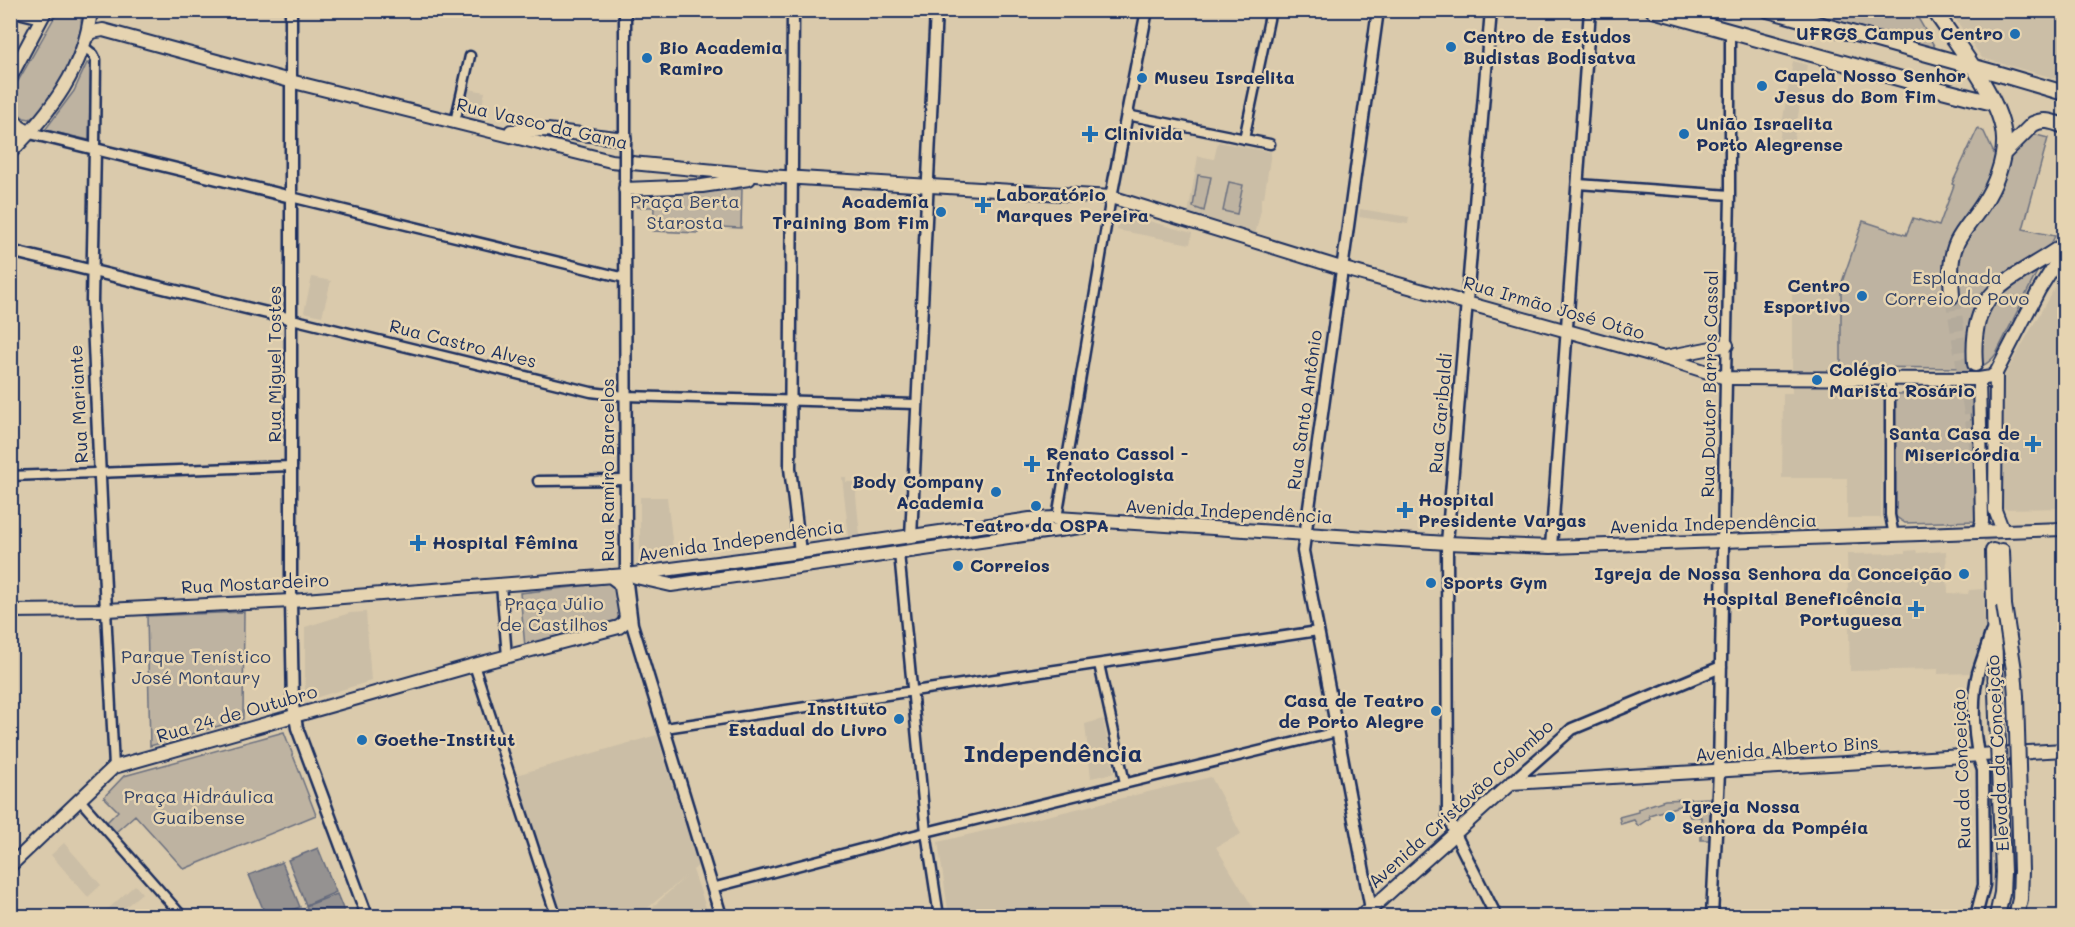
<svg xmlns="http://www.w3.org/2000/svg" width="2075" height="927" font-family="Mali,sans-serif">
  <rect width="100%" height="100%" fill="#dacaac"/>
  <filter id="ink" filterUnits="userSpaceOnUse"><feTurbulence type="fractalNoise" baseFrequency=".0167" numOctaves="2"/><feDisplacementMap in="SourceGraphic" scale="12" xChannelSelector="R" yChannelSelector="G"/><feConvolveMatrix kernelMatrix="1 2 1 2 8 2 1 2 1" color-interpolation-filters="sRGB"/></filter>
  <g filter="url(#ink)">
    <path fill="#cbbea6" d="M1950,11h114v70l-82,-23z
      M1793,61l14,4 -14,79 -14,-3z
      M469,89l16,3 -6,26 -16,-3z
      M1218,142l53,10 -7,46h-3v12l-6,25 -67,-21 10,-58 16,3z
      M1360,209l49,8 -1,7 -49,-7z
      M1120,213l72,20 -2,11 -73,-14z
      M1863,221l25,147 -46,-1 -1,26h42l-2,125h-34v-40h-65l1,-85h9v-108h49z
      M2064,271v237l-62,1v-129z
      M312,277l19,4 -9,35 -18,-4z
      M842,477h4v5h11l-1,14 4,39 -11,2z
      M640,497h27l7,59 -34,4z
      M1916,550l1,3 29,-2 2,42 20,1 1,-4 14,-1 2,35 -2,21 -10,28 -35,1v-5l-88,2 -3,-117 58,-1v-2z
      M366,612l5,69 -53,16h-13v-70l45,-14z
      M1103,719l11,54 -23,5 -6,-54z
      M657,735l41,131 -5,4 16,46h-66l42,-39 -47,39h-75l-47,-141z
      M1211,777l30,57 -25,13 42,69h-309l-11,-74z
      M64,843l37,42 -13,12 -37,-42z
      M135,885l7,8 -27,23h-15z"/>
    <path fill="#beb3a1" stroke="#6c7180" stroke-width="1.5" d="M58,11h24l-2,25 -20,48 -23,31 -7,4 -6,-1 -6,-5 -3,-9 1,-19z
      M1801,11h113l22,38 -133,-38z
      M87,63l4,2 -2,75 -44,-10 29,-39z
      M1978,128l6,4 14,30 35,-28 15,4 -25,91 32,7 -59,118c-7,9 -13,13 -24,14l-131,-1v-82l22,-64 43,14 7,-17 26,8 15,-41 -2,-1z
      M1198,175l13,2 -7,34 -11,-4z
      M1229,182l14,3 -6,29 -14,-3z
      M742,189l-1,39 -42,-2 -1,7 -45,-2 1,-24h-17v-11z
      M1969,393l9,128 -73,2 -13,-9 2,-120z
      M609,583l9,5 3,28 -6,8 -90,23 -5,-54z
      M244,612l-1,107 -93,27 -3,-130z
      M284,732l32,83 -132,54 -49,-54 -19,17 -9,-10 11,-11 -14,-14 20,-21z
      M1711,798l-2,42h-8v-23h-11l-4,-13 -37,11 1,3 -12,8 -4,-6 -13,4 -2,-7 19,-5v-3l27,-9z"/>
    <path fill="#959291" stroke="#646a7d" stroke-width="1.5" d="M318,848l18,44 -30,13 -18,-45z
      M282,862l18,45 -24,9h-10l-17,-41z
      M337,894l9,22h-36l-4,-10z"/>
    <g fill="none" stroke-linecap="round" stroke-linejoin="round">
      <path stroke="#b4ab9c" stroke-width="14" stroke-dasharray="14 7" stroke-linecap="butt" d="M1952,296l25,155
        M1984,422l8,59
        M1985,506l8,45"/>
      <g stroke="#1b2f5e" stroke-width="13">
        <path id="minor" d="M10,11l32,8
          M83,46l10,8 3,6 -1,88
          M1127,115l143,29
          M455,122l15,-66
          M1244,139l27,-129
          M1578,184l152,11
          M291,197l334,81
          M292,319l299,73 34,4 291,8
          M1726,378l4,-183v-163
          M1890,379v136l4,21
          M10,476l282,-10
          M538,481l88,-1
          M1057,518l54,-321
          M899,553l27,279 13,84
          M501,585l6,71
          M106,610l8,157
          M1099,664l26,119
          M474,665l82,251
          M665,728l653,-97
          M79,799l103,117
          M712,888l214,-56 411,-100"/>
      </g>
      <g stroke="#1b2f5e" stroke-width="15">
        <path id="tertiary" d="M291,10v591l2,104 4,23 70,188
          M793,10l-3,458 10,84
          M1491,10l-44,533 1,272 7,19 41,82
          M30,133l261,64
          M625,144v-134
          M95,148l-3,153 14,309
          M625,183l1,392 6,49 89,292
          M1111,197l36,-187
          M10,251l282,68
          M911,537l25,-527
          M1551,547l39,-537
          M1511,783l61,-54 149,-62
          M1375,916l-4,-7 -68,-358 75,-541
          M1712,916l7,-144 7,-394
          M1976,916l8,-31 -1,-115c-10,-25 -12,-71 -5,-97 4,-13 9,-26 13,-40"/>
      </g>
      <g stroke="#1b2f5e" stroke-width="16">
        <path id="secondary" d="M86,38l6,-6 11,-2 187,51 321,80 156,15 344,21 230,71 323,90 62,20 253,1 12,-2 5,-4
          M10,78l36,-68
          M10,115l10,12 10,6
          M511,131l36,-1 78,9
          M10,153c40,-40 75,-85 81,-143
          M625,189l77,-3 47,-7
          M1665,357l62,-12
          M2003,531l-8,-21 1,-137 43,-83 25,-40
          M1979,532l3,-10 -3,-143
          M636,577l35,8 416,-59
          M10,611l96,-1 185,-9 335,-26 174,-23 230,-33 27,-1 390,25 104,4 513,-18
          M10,866l104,-99 360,-102 145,-38 5,-4 2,-6 -5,-30 -3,-5 -8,-6
          M1359,916l12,-7 140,-126 553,-33"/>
      </g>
      <g stroke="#1b2f5e" stroke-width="18">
        <path id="primary" d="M1653,10l281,78 59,15
          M1768,10l228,63 68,20
          M1934,10c22,34 69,90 70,129 1,21 -9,47 -21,65 -8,13 -19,24 -26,38 -8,17 -6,36 -5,54
          M2004,153l29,-29c11,-6 20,-2 31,2
          M1975,364c-6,-78 35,-81 89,-119
          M1993,551l2,115
          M2002,551l2,54"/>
      </g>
      <use href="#minor" stroke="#e6d4b1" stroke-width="8"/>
      <use href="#tertiary" stroke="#e6d4b1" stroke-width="10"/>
      <use href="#secondary" stroke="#e6d4b1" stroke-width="12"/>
      <use href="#primary" stroke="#e6d4b1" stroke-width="14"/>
      <g stroke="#1b2f5e" stroke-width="15" stroke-linecap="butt">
        <path id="tertiary-bridge" d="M625,144v35"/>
      </g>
      <g stroke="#1b2f5e" stroke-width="18" stroke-linecap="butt">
        <path id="primary-bridge" d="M2004,605l10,65 2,26 5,175 -1,28 -4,17
          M1995,666l8,206 -1,21 -5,23"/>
      </g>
      <use href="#tertiary-bridge" stroke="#e6d4b1" stroke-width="10"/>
      <use href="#primary-bridge" stroke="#e6d4b1" stroke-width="14"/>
    </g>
  </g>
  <g fill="#1f6fb2" stroke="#e6d4b1" stroke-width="2">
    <circle cx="2015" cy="34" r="6"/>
    <circle cx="1451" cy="47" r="6"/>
    <circle cx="647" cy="58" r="6"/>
    <circle cx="1142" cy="78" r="6"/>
    <circle cx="1762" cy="86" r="6"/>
    <path d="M1087 125h6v6h6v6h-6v6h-6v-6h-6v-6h6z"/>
    <circle cx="1684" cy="134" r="6"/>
    <path d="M980 196h6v6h6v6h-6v6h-6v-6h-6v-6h6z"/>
    <circle cx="941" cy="212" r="6"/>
    <circle cx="1862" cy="296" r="6"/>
    <circle cx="1817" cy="380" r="6"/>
    <path d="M2030 435h6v6h6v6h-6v6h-6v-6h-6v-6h6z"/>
    <path d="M1029 455h6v6h6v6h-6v6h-6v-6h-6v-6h6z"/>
    <circle cx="996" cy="492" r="6"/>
    <circle cx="1036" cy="506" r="6"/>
    <path d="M1402 501h6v6h6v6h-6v6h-6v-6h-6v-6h6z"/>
    <path d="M415 534h6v6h6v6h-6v6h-6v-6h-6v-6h6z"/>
    <circle cx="958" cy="566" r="6"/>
    <circle cx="1964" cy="574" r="6"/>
    <circle cx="1431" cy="583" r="6"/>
    <path d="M1913 600h6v6h6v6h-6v6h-6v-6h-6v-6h6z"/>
    <circle cx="1436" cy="711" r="6"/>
    <circle cx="899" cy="719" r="6"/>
    <circle cx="362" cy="740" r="6"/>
    <circle cx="1670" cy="817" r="6"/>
  </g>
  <g text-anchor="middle" stroke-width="5" stroke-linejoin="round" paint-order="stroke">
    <g font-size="18" font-weight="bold" fill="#1b2f5e" stroke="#e6d4b1" text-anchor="start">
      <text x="2003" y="40" text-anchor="end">UFRGS Campus Centro</text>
      <text x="1463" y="43">Centro de Estudos<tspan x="1463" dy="21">Budistas Bodisatva</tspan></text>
      <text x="659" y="54">Bio Academia<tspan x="659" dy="21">Ramiro</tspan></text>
      <text x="1774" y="82">Capela Nosso Senhor<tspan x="1774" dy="21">Jesus do Bom Fim</tspan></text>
      <text x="1154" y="84">Museu Israelita</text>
      <text x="1696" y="130">União Israelita<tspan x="1696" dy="21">Porto Alegrense</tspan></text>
      <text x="1104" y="140">Clinivida</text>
      <text x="996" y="201">Laboratório<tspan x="996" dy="21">Marques Pereira</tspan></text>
      <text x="929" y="208" text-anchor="end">Academia<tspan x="929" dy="21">Training Bom Fim</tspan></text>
      <text x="1850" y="292" text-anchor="end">Centro<tspan x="1850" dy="21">Esportivo</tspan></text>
      <text x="1829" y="376">Colégio<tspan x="1829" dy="21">Marista Rosário</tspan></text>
      <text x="2020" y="440" text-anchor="end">Santa Casa de<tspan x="2020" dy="21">Misericórdia</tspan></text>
      <text x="1046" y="460">Renato Cassol -<tspan x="1046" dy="21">Infectologista</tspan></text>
      <text x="984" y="488" text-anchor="end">Body Company<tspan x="984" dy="21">Academia</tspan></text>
      <text x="1418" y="506">Hospital<tspan x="1418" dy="21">Presidente Vargas</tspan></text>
      <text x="1036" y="532" text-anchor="middle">Teatro da OSPA</text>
      <text x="432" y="549">Hospital Fêmina</text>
      <text x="970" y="572">Correios</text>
      <text x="1952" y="580" text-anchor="end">Igreja de Nossa Senhora da Conceição</text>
      <text x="1443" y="589">Sports Gym</text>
      <text x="1902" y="605" text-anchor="end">Hospital Beneficência<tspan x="1902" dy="21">Portuguesa</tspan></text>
      <text x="1424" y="707" text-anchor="end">Casa de Teatro<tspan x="1424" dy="21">de Porto Alegre</tspan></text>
      <text x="887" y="715" text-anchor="end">Instituto<tspan x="887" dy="21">Estadual do Livro</tspan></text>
      <text x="374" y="746">Goethe-Institut</text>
      <text x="1682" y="813">Igreja Nossa<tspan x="1682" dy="21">Senhora da Pompéia</tspan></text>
    </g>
    <g font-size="18" fill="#1b2f5e" stroke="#e6d4b1">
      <text transform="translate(542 124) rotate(13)" y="6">Rua Vasco da Gama</text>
      <text transform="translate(1554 308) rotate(16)" y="6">Rua Irmão José Otão</text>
      <text transform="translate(463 344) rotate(14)" y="6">Rua Castro Alves</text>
      <text transform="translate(275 364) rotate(-90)" y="6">Rua Miguel Tostes</text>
      <text transform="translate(1710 384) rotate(-89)" y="6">Rua Doutor Barros Cassal</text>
      <text transform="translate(79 404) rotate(-93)" y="6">Rua Mariante</text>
      <text transform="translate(1305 410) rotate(-82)" y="6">Rua Santo Antônio</text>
      <text transform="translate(1441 413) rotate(-85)" y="6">Rua Garibaldi</text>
      <text transform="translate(608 470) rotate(-90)" y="6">Rua Ramiro Barcelos</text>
      <text transform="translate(1229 512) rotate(3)" y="6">Avenida Independência</text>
      <text transform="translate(1713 524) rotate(-2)" y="6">Avenida Independência</text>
      <text transform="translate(741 541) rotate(-8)" y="6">Avenida Independência</text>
      <text transform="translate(255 584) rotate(-3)" y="6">Rua Mostardeiro</text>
      <text transform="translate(237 714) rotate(-16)" y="6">Rua 24 de Outubro</text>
      <text transform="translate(1787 749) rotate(-4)" y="6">Avenida Alberto Bins</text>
      <text transform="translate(1998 753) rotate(-93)" y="6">Elevada da Conceição</text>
      <text transform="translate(1962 769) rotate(-92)" y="6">Rua da Conceição</text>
      <text transform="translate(1461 804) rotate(-42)" y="6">Avenida Cristóvão Colombo</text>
    </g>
    <g font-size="18" fill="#334368" stroke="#e6d4b1">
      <text x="685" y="208">Praça Berta<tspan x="685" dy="21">Starosta</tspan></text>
      <text x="1957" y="284">Esplanada<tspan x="1957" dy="21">Correio do Povo</tspan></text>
      <text x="554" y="610">Praça Júlio<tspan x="554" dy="21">de Castilhos</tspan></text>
      <text x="196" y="663">Parque Tenístico<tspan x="196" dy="21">José Montaury</tspan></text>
      <text x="199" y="803">Praça Hidráulica<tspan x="199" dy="21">Guaibense</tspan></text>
    </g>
    <g font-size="24" font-weight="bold" fill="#1b2f5e" stroke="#e6d4b1">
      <text x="1053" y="762">Independência</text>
    </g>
  </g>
  <rect width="2075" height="927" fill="none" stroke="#e6d4b1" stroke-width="36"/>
  <rect x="18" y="18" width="2039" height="891" fill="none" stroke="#1b2f5e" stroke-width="2" filter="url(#ink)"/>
</svg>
